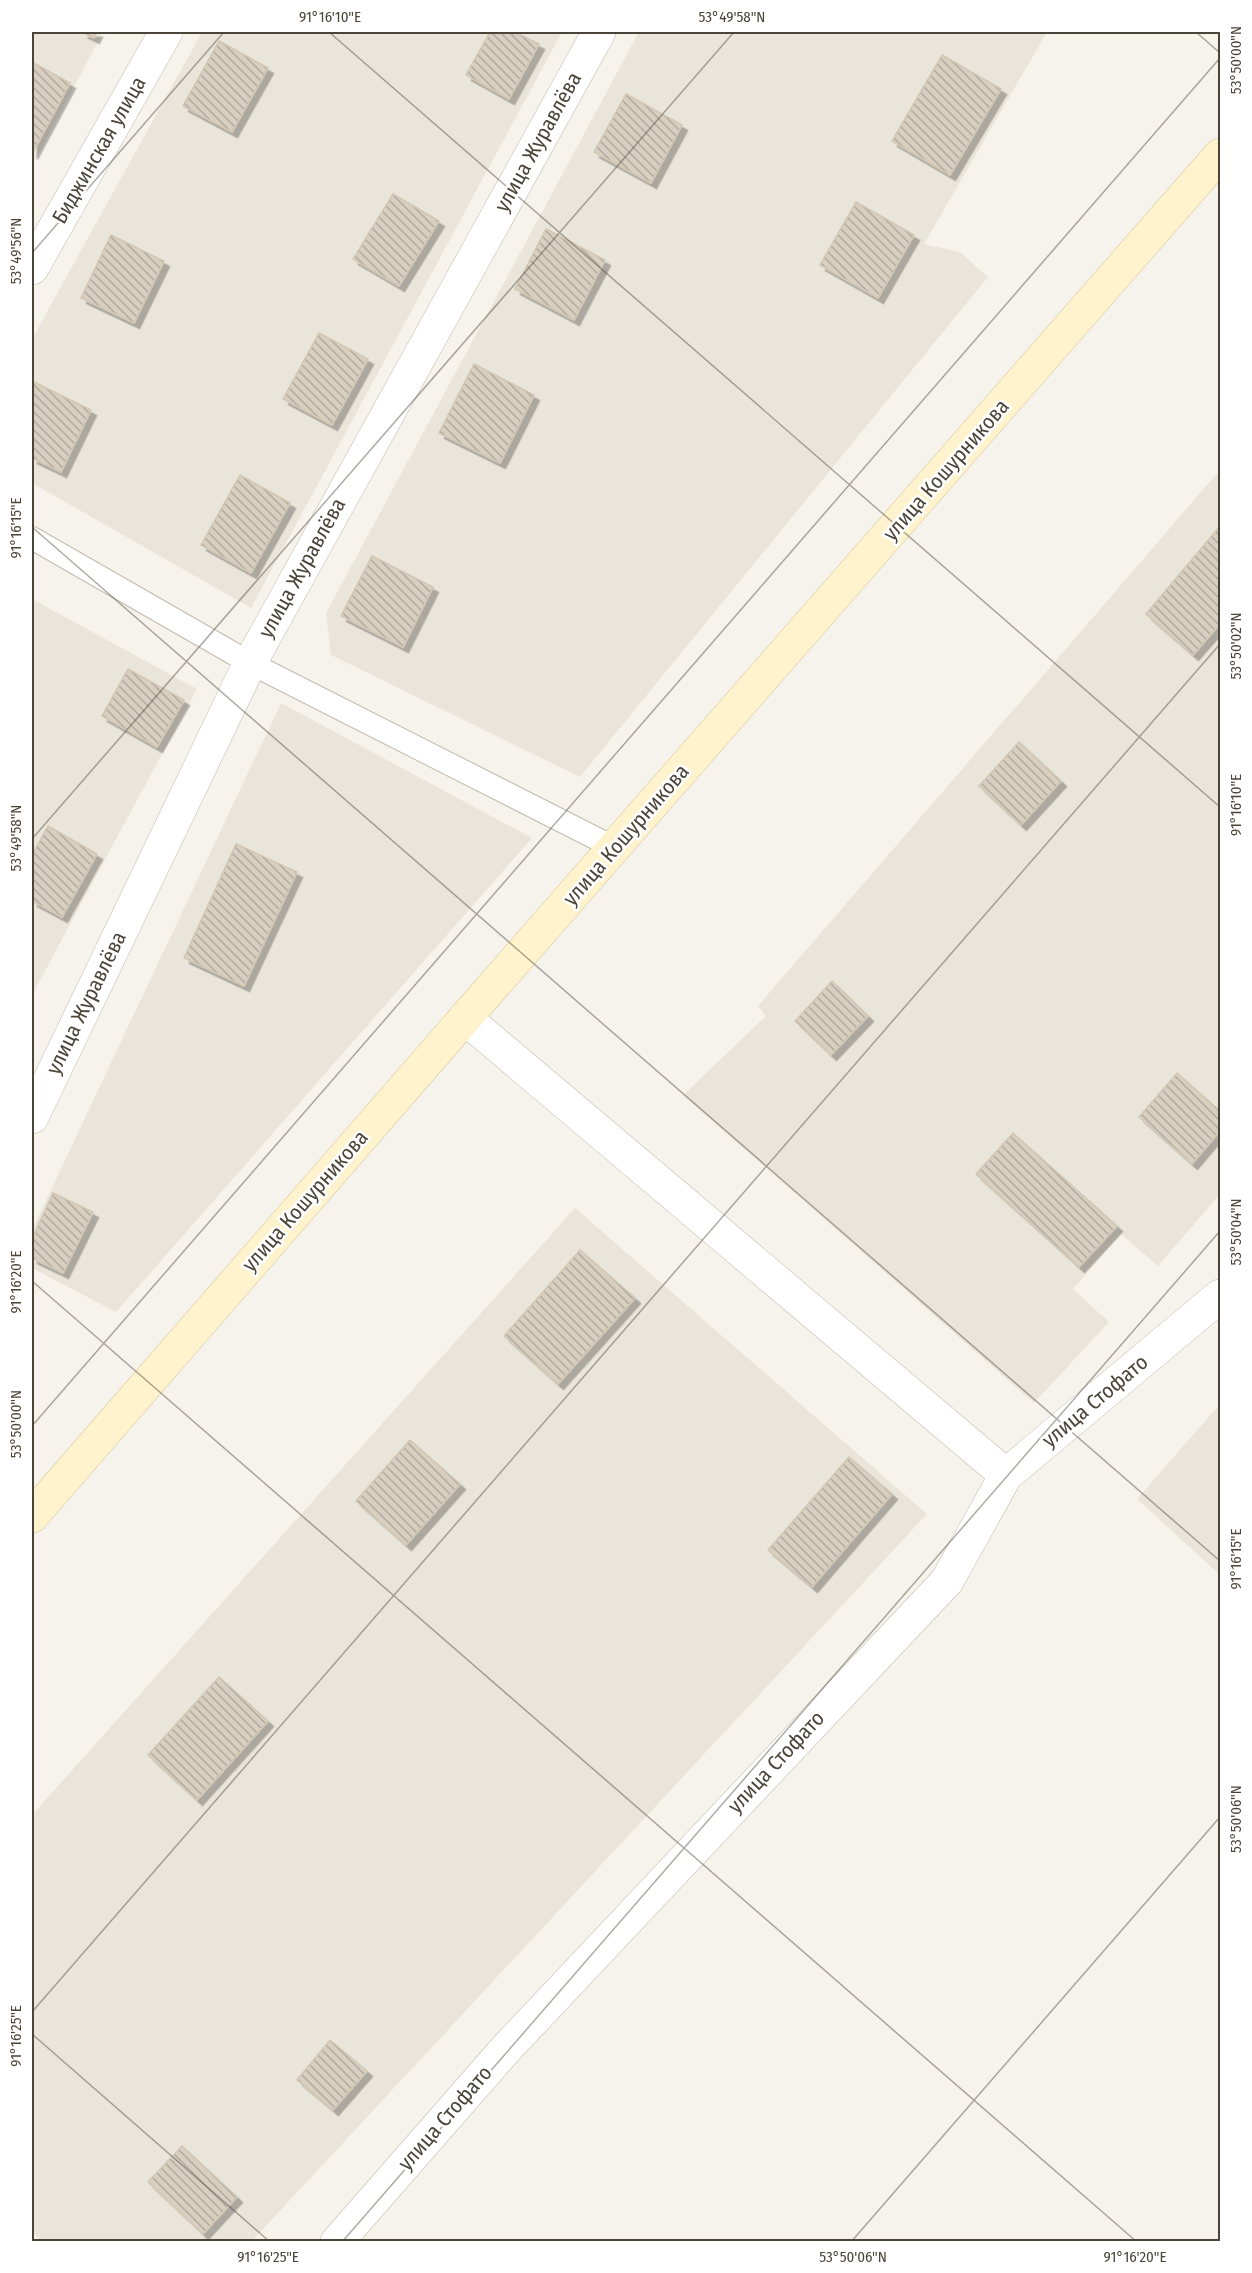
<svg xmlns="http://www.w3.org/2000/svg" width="1252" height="2273" font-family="'Fira Sans Condensed',sans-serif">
  <defs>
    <pattern id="building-back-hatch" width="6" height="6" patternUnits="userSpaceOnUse" patternTransform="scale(1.5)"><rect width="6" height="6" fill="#d8cfc1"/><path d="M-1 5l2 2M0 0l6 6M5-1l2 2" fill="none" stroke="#b1aa9e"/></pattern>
    <filter id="shadow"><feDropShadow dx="5.5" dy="5.5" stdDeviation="0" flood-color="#0004"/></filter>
  </defs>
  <rect width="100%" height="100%" fill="#f6f3ec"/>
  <path fill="#eae5da" d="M32,32h71l-71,134z
    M202,32h360l-311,576 -219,-125v-144z
    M639,32h408l-123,212 36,8 28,25 -408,500 -249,-122 -5,-42z
    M1220,470v724l-62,72 -37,-32 -48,55 36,33 -75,81 -351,-308 83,-79 -8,-10z
    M32,599l165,90 -165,306z
    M281,703l251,135 -416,474 -84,-44v-38z
    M575,1208l352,306 -675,727 -210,1 -10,-11v-416z
    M1220,1404v171l-83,-76z"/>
  <path fill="url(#building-back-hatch)" stroke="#d3c7b4" stroke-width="1.5" filter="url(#shadow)" d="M82,32h15l-3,6z
    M490,32h25l24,12 -30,55 -43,-24z
    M219,41l49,27 -36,64 -49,-26z
    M942,55l59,34 -51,86 -58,-34z
    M32,62l38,21 -38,71z
    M626,94l56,31 -31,58 -57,-31z
    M393,194l46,27 -40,65 -46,-27z
    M856,202l58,33 -36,63 -58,-33z
    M546,229l59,31 -31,60 -59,-31z
    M111,235l53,26 -30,62 -53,-25z
    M319,333l49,26 -36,66 -49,-26z
    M474,364l60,31 -34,68 -61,-30z
    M34,382l57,28 -30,62 -29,-14v-71z
    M240,475l50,28 -39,70 -50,-28z
    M1220,526v98l-27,31 -47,-41z
    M372,556l61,31 -30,60 -62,-31z
    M128,669l56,31 -27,47 -55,-31z
    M1019,742l42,39 -40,44 -42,-39z
    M48,826l49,28 -35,63 -30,-16v-46z
    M236,844l61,28 -53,114 -60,-28z
    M832,981l36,35 -37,39 -36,-34z
    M1177,1073l43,38v20l-28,33 -53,-47z
    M1013,1133l104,93 -38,41 -103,-93z
    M53,1193l40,19 -30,61 -31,-15v-19z
    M580,1250l55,48 -77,86 -54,-48z
    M410,1440l50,44 -54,61 -50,-44z
    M849,1457l43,37 -80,93 -44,-37z
    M219,1677l49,44 -71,79 -49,-45z
    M330,2040l37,31 -34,39 -36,-30z
    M182,2146l55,51 -34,37 -55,-52z"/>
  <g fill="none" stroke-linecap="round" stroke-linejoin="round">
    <g stroke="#c2bbae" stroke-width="24">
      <path id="lane" d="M32,538l218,125 365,185"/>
    </g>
    <g stroke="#c2bbae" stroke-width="34">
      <path id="street" d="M32,268l134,-236
        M465,1018l541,457
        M32,1117l218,-454 349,-631
        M337,2242l167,-191 443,-470 59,-106 214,-179"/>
    </g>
    <g stroke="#d6c79b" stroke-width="34">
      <path id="secondary" d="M32,1516l433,-498 755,-863"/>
    </g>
    <use href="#lane" stroke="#fff" stroke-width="22"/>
    <use href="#street" stroke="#fff" stroke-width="33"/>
    <use href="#secondary" stroke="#fff3cd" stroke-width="33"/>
  </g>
  <path fill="none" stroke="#4b4439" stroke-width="1.5" stroke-opacity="0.45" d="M329,32l891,775M1196,32l24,21M32,253l192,-221M32,527l1188,1034M32,839l702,-807M32,1281l1105,961M32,1426l1188,-1368M32,2012l1188,-1368M32,2034l238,208M342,2242l878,-1011M851,2242l369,-425"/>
  <g text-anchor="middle" stroke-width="5" stroke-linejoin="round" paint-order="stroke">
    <g font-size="21" fill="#4b4439" stroke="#fff">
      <text transform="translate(538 142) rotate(-61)" y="7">улица Журавлёва</text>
      <text transform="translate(99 150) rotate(-60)" y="7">Биджинская улица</text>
      <text transform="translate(946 470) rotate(-49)" y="7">улица Кошурникова</text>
      <text transform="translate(302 568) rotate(-61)" y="7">улица Журавлёва</text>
      <text transform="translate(626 835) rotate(-49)" y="7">улица Кошурникова</text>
      <text transform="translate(86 1003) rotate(-64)" y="7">улица Журавлёва</text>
      <text transform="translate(305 1201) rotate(-49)" y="7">улица Кошурникова</text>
      <text transform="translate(1095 1401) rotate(-40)" y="7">улица Стофато</text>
      <text transform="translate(776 1762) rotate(-47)" y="7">улица Стофато</text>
      <text transform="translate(445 2118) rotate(-49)" y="7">улица Стофато</text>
    </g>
  </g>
  <rect width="1252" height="2273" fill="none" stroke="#ffffff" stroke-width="66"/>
  <rect x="33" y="33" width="1186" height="2207" fill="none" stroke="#4b4439" stroke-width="2"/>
  <g font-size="15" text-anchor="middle" fill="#4b4439">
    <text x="330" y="22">91°16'10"E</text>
    <text x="732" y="22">53°49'58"N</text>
    <text transform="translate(1236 60) rotate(-90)" y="5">53°50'00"N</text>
    <text transform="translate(16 251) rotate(-90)" y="5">53°49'56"N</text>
    <text transform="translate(16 528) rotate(-90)" y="5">91°16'15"E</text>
    <text transform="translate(1236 646) rotate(-90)" y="5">53°50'02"N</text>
    <text transform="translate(1236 805) rotate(-90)" y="5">91°16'10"E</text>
    <text transform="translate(16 838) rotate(-90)" y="5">53°49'58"N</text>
    <text transform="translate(1236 1232) rotate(-90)" y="5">53°50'04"N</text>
    <text transform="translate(16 1282) rotate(-90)" y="5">91°16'20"E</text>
    <text transform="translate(16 1424) rotate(-90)" y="5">53°50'00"N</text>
    <text transform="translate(1236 1559) rotate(-90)" y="5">91°16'15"E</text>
    <text transform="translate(1236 1819) rotate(-90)" y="5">53°50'06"N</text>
    <text transform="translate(16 2036) rotate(-90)" y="5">91°16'25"E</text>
    <text x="268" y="2262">91°16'25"E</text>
    <text x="853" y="2262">53°50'06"N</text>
    <text x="1135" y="2262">91°16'20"E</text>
  </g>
</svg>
